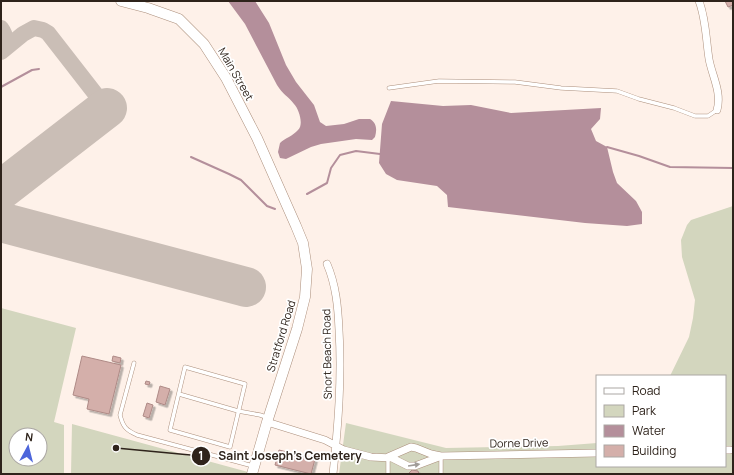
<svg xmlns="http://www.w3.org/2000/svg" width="734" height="475" font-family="Manrope,sans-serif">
  <defs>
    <filter id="shadow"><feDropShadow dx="2.5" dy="2.5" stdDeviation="0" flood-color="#0004"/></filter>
  </defs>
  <rect width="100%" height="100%" fill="#fef1e9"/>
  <path fill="#d3d6be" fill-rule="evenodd" d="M733,206v268h-394l7,-51 100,25 112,-2 39,-3v23h128v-90h-55l19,-39 4,-19 2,-18 -13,-43 -1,-17 6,-15 4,-5z
    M1,308l75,20 -22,94 10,3v49h-63zM16,435h24v24h-24z
    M72,424l176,48 -1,2h-176z"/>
  <path fill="#b48f9b" d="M228,1h27l14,22 17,42 10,17 18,23 6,17 6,4 18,-2 15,-5h11c7,4 7,11 5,18l-3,3 -16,-1 -35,5 -10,3 -25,12 -6,-1 -2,-6 2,-9c5,-5 13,-7 18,-13 6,-5 1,-21 -4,-26 -6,-8 -11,-9 -17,-19l-32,-61z
    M391,101l52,5 28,-1 40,8 90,-5 -1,11 -9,10 5,12 11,6 6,25 4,11 19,18 6,11v12l-15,2 -42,-3 -137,-16 -1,-12 -10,-9 -40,-6 -11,-6 -7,-11 3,-39z"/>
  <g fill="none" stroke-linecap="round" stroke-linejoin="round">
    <path stroke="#b48f9b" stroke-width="2" d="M1,87l31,-17 7,-1
      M607,147l32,9 31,11 63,1
      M191,157l38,17 12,6 26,26 8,3
      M307,194l20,-11 4,-15 9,-13 16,-4 24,3"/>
    <path stroke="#cabeb6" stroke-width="16" d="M1,28c6,8 6,16 0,23
      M1,52l22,-18 11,-6 9,2 5,3 49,63c2,9 0,15 -4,23"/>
    <path stroke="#cabeb6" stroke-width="40" d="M1,190l106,-82
      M1,222l245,65"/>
  </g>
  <path fill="#d4afaa" stroke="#ae8a86" filter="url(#shadow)" d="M725,1h8v4l-5,2z
    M82,356l39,9 -12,49 -22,-5 2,-10 -16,-4z
    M113,356l8,2 -1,5 -8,-2z
    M146,381l4,1 -1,3 -4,-1z
    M160,386l10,3 -5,16 -9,-3z
    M147,403l6,2 -4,13 -6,-2z
    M279,450l36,9 -4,15 -36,-9z
    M412,470l6,1 1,3h-11z"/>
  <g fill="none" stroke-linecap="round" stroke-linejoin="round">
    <g stroke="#ac8f7c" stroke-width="4.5">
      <path id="service" d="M389,88l50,-7 76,1 46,6 56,3 22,8 35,9 21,8h13l9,-6
        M134,363l-14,52c3,12 6,15 17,20l116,31
        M185,367l60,17 -15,63 -60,-17z
        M179,394l59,17 22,4 6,2
        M441,456v18
        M388,474v-17"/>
    </g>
    <g stroke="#ac8f7c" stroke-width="8">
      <path id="minor" d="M699,1c7,18 7,39 10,58 3,17 13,33 8,51
        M327,264c9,21 11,43 12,66 3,48 -1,96 -6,144
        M267,422l58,18 19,10 27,7 21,1 16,8h7l24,-9
        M725,450h5
        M388,457l23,-10 5,1 15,6 10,2 156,-3"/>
    </g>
    <g stroke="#ac8f7c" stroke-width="11">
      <path id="secondary" d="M121,1l27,7 31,11 25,25 22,34 31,60 39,88 7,17 4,26 -2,28 -8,32 -30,93 -15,52"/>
    </g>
    <use href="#service" stroke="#fff" stroke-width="3.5"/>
    <use href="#minor" stroke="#fff" stroke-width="7"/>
    <use href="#secondary" stroke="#fff" stroke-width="10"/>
  </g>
  <defs><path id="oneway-solid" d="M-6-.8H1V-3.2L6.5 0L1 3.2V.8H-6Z"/></defs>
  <use fill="#a19c98" href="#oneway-solid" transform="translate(414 465) rotate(-9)"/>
  <g text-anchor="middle" stroke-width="3.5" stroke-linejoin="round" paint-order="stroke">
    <g font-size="11" fill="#2e231b" stroke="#fff">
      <text transform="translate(236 74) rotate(60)" y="4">Main Street</text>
      <text transform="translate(281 336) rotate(-73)" y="4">Stratford Road</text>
      <text transform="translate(327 354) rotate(-91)" y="4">Short Beach Road</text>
      <text transform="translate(519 443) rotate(-1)" y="4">Dorne Drive</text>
    </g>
  </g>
  <path fill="none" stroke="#2e231b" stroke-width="1.5" d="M116 448L201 456"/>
  <g fill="#2e231b" stroke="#fff" stroke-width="1.5">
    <circle cx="116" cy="448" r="4"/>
    <circle cx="201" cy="456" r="10"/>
  </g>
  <g font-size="12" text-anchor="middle" font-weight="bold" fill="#fff">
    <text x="201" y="460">1</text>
  </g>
  <g font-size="12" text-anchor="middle" font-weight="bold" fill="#2e231b" stroke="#fff" stroke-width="3.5" stroke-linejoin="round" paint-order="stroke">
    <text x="290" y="460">Saint Joseph's Cemetery</text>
  </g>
  <rect width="734" height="475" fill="none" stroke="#2e231b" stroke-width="4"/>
  <rect x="596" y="375" width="130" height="92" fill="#ffffff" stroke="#aba7a4"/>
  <rect x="604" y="388" width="20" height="6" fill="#ffffff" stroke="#aba7a4"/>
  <text x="632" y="395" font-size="12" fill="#2e231b">Road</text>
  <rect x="604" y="405" width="20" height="12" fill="#d3d6be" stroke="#aba7a4"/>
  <text x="632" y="415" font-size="12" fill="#2e231b">Park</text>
  <rect x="604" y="425" width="20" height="12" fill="#b48f9b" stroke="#aba7a4"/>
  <text x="632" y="435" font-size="12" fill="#2e231b">Water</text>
  <rect x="604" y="445" width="20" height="12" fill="#d4afaa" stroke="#aba7a4"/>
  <text x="632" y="455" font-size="12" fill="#2e231b">Building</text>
  <g transform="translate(28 447) rotate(7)"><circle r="19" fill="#ffffff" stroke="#aba7a4"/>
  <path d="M0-3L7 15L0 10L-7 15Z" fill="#4d66db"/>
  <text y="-6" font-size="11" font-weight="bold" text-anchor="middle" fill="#2e231b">N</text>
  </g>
</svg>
